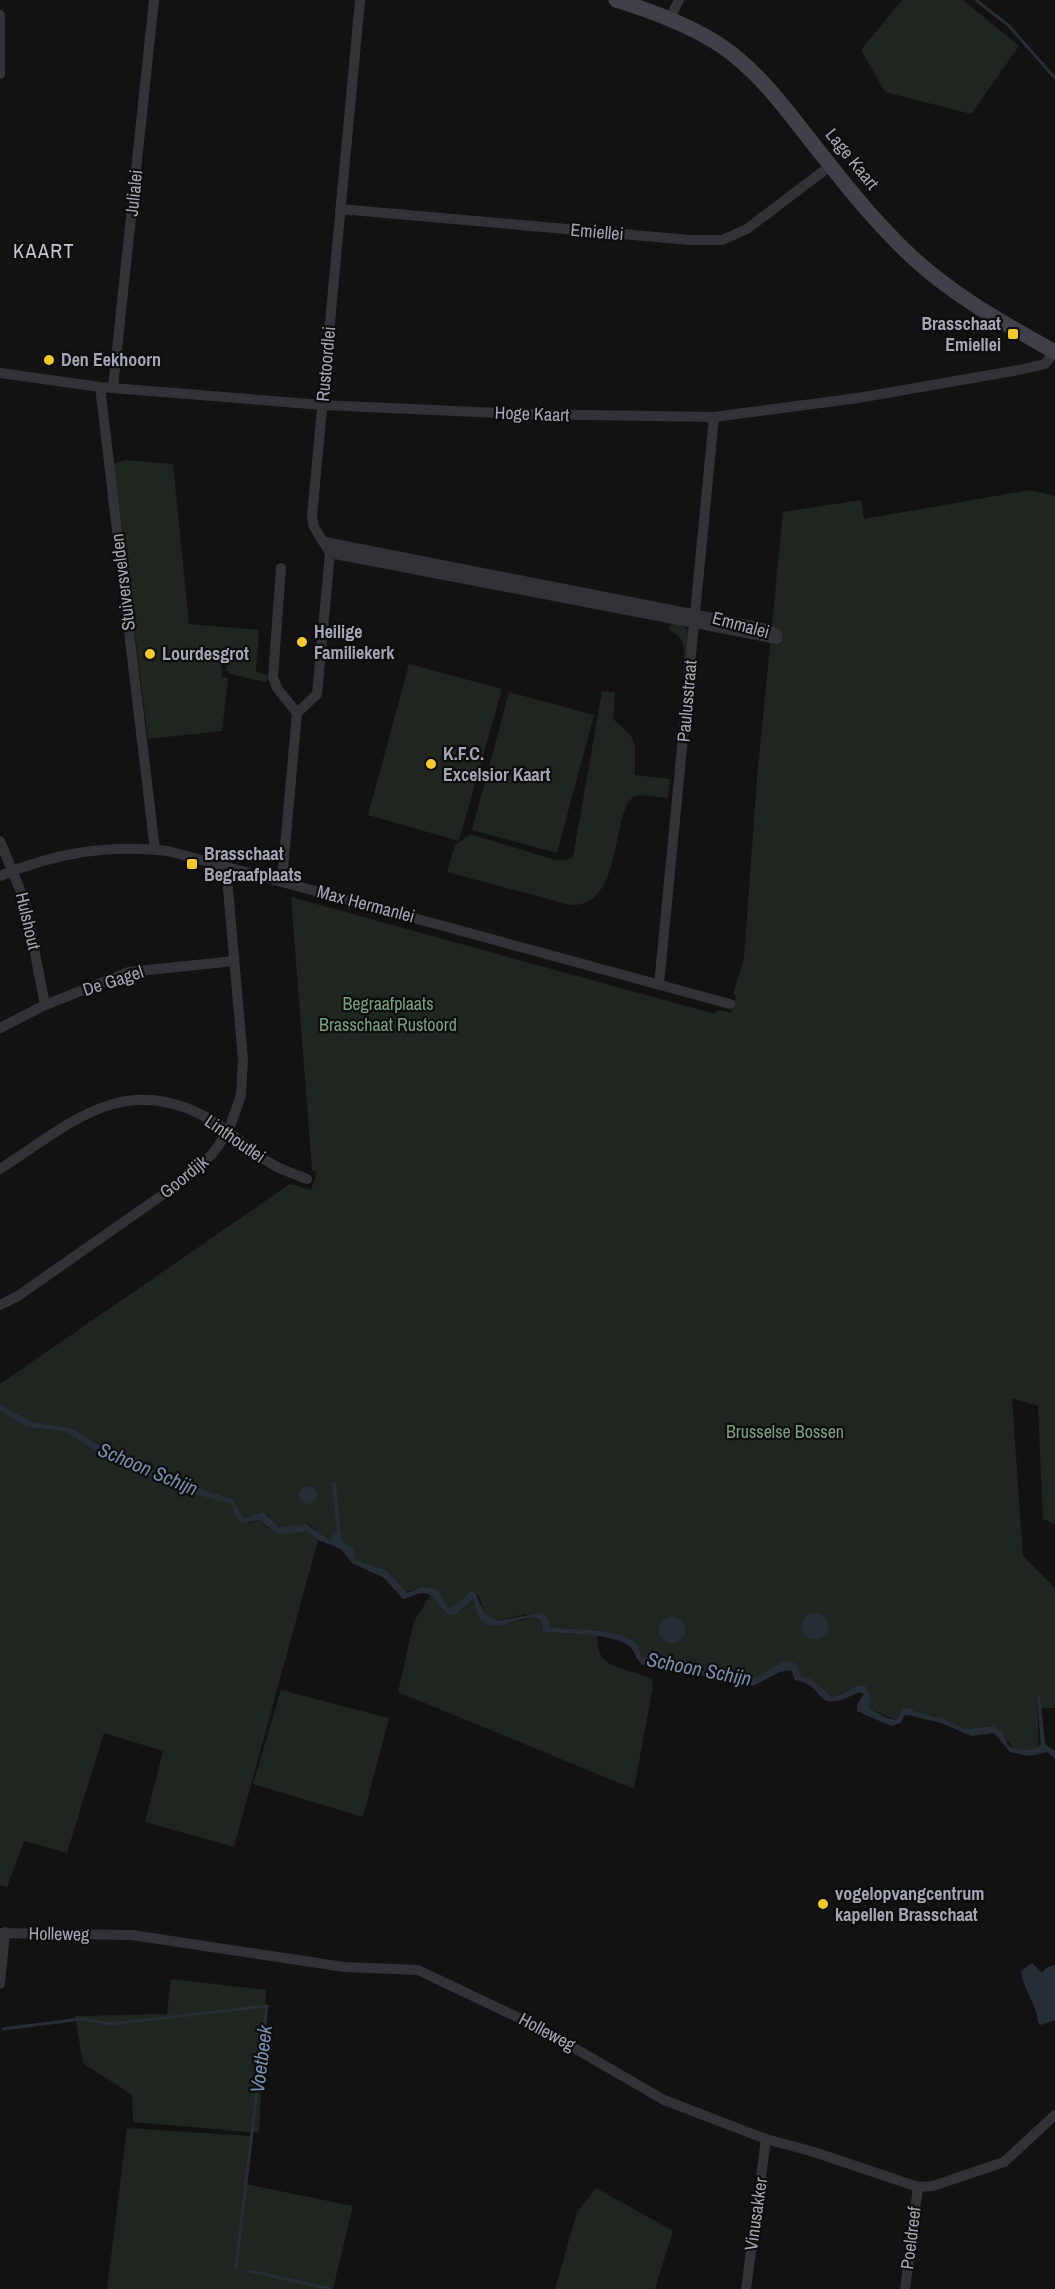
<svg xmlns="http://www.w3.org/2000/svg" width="1055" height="2289" font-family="'Archivo Narrow',sans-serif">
  <rect width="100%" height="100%" fill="#121213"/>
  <path fill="#1e261f" d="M902,0h61l56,46 -48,68 -86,-22 -24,-42z
    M125,460l48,4 16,160 70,6 -3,42 11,3 1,5 -4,2 -33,-8 -5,-4 1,-9 -6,-1 1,17 6,1 -6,53 -74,8 -34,-275z
    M1030,490l25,6v1028l-12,-5 -5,-113 -26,-8 11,158 32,32v120h-14l-1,-13 -3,1 2,51c-29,14 -29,-11 -45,-21l-29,3 -29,-13 -33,-5 -8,9 -26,-12 2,-11 -6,-12c-13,0 -21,9 -33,12l-24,-19 -8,-2 -9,-15 -13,4 -22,13 -23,-9 -32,1 -15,-11 -18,1 -13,-4 -14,2c-4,-32 -67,-29 -91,-30l-3,-7 -22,-7 -28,7 -13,-8 -5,-17 -9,-4 -11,11 -11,5 -10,-19 -15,-2 -18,5 -19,-22 -29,-9 -3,-3v-7l-29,-14 -15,-12c-17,-2 -33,10 -42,-10l-7,-2 -18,5 -10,-19 -32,-10 -22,-13 -26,-5 -12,-12 -26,-5 -44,-26 -39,-6 -32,-18v-20l290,-200 21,6 6,-18 -5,-2 -21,-273 424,117 3,-4 13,3 5,-18 -3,-1 11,-36 13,-180 26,-266 78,-12 3,19z
    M671,622l14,5 3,6 -3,38h-2c1,-17 5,-33 -14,-41z
    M409,664l93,25 -43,152 -91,-26z
    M602,691l13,1 -2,27 18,17 4,10v29l35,4 -2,19c-9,0 -24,-4 -32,-2 -26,8 -10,112 -66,109l-123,-33 8,-27 15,-11 85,26h11l7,-3z
    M509,692l85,23 -37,138 -85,-23z
    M0,1411l27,16 37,4 43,27 21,1 23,19 31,5 12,10 39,11 1,11 15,8 12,-3 6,8 39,2 12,10 -84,307 -89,-25 18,-71 -59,-18 -37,120 -43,-12 -17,46 -7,-2z
    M430,1596l6,2 9,15 28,-14 5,16 18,11 35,-8 10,3 2,11 54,3c-1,39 31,30 55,45l1,6 -19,103 -236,-97 16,-71z
    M281,1690l108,28 -26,99 -110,-33z
    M171,1979l95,11 -7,143 -126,-11 -1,-27 -49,-32 -8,-47 92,-2z
    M127,2128l123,8 -4,48 107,22 -20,83h-226z
    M596,2188l77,43 -18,58h-100l22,-77z"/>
  <path fill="#282e37" d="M0,1404l32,18 39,6 43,26h12l15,5 12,12 26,5 22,13 32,10 10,19 20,-6 16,15 27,-3 24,16 7,-9 -5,-44v-4l4,-1 5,60 12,6 2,12 31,10 21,23 14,-6 17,2 10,19 11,-5 11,-11h5l9,21 13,8 43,-8 7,4 3,11c19,0 74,1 88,17 3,4 2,9 3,13l14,-2 13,4 17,-1 16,11 32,-1 23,9 25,-16 10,-1 6,4 3,11 11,3 21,18c12,-2 20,-12 33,-12l6,12 -2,11 18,10 9,2 7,-11 7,-1 5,4 27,6 23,11 29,-3 8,5 6,14c11,6 22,8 33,0l-4,-49 3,-1 5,49 10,7v8l-8,-7 -18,4 -19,-4 -16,-19 -23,3 -30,-13 -32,-8 -5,1 -3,7 -10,3 -34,-15v-6l7,-11 -5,-2c-49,25 -30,-7 -64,-12l-4,-10 -11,2 -27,14 -29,-13 -15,3 -13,-1 -20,-11 -11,4 -13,-6 -10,3c-5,-5 -6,-10 -10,-16 -12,-17 -70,-15 -89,-17l-2,-11c-20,-12 -43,18 -61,-3 -4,-5 -5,-13 -7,-19l-17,15 -7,1c-11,-6 -11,-20 -26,-22 -8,0 -13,5 -20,6l-19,-21 -32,-15 -11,-14 -23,-9 -12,-10c-19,5 -31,7 -45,-10l-20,3 -7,-8 -2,-11 -34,-9 -16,-12 -31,-5 -23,-19 -21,-1 -43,-27 -37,-4 -27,-16z
    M299 1495a9 9 0 1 1 18 0a9 9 0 1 1-18 0Z
    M802 1626a13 13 0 1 1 26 0a13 13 0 1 1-26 0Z
    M659 1630a13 13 0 1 1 26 0a13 13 0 1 1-26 0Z
    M1032,1963l10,10 4,-5 9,-3v55l-14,5 -3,-3c-2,-20 -15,-32 -17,-51z"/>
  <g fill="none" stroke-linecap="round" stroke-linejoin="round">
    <path stroke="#282e37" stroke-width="3" d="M976,0l32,25 47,53
      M3,2029l78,-10 29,5 157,-18 -31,262
      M250,2271l80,18"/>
    <path stroke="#323338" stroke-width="10" d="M0,15v59
      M670,18l9,-18
      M340,209l350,31h32l25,-11 83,-63
      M0,373l100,14 223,18 200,9 191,3 144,-19 161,-28 26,-6 9,-12
      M100,387l55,463
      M113,387l41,-387
      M325,542l443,87 9,5v5l-447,-86
      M281,568l-8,109 4,11 20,25
      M0,841l25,61 20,103
      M0,876c55,-23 108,-32 168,-25l562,153
      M282,880l15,-167 20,-19 13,-141 -16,-26 -2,-11 48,-516
      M659,985l55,-568
      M0,1028l45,-23 84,-33 105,-11
      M0,1169c69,-44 124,-100 211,-49 21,12 38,30 59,43 11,7 25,11 37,16
      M0,1305l18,-9 170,-119 25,-24 15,-21 13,-37 2,-35 -17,-194
      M0,1933l132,2 212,32 74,3 120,57 126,73 102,39 48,13 104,35 15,-1 71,-24 51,-47
      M0,1984l5,-52
      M746,2289l20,-150
      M905,2289l13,-102"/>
    <path stroke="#404148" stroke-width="15" d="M616,0c36,11 72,24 104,45 45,30 76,79 110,120 25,32 52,64 82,92 42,39 93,67 143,95"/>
  </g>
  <g fill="#f4c928" stroke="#0d0d0e" stroke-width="2">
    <rect x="1007" y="328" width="12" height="12" rx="3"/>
    <circle cx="49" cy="360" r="6"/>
    <circle cx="302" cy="642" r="6"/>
    <circle cx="150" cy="654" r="6"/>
    <circle cx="431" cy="764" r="6"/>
    <rect x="186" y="858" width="12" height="12" rx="3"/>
    <circle cx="823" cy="1904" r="6"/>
  </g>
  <g text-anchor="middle" stroke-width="4.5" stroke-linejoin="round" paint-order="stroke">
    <g font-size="18" fill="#a3a6b4" stroke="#0d0d0e">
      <text transform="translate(852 159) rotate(51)" y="6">Lage Kaart</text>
      <text transform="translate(134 193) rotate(-84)" y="6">Julialei</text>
      <text transform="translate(597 232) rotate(5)" y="6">Emiellei</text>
      <text transform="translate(326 364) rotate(-85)" y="6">Rustoordlei</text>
      <text transform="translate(532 414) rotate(2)" y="6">Hoge Kaart</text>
      <text transform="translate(123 582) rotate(-97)" y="6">Stuiversvelden</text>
      <text transform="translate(741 625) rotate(15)" y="6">Emmalei</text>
      <text transform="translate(687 701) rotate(-85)" y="6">Paulusstraat</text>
      <text transform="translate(366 904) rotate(15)" y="6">Max Hermanlei</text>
      <text transform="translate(28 921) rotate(77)" y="6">Hulshout</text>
      <text transform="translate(113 981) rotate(-18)" y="6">De Gagel</text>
      <text transform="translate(235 1139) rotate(35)" y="6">Linthoutlei</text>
      <text transform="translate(184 1177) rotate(-39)" y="6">Goordijk</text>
      <text transform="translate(59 1934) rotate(1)" y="6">Holleweg</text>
      <text transform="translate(547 2032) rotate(28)" y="6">Holleweg</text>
      <text transform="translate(756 2214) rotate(-82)" y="6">Vinusakker</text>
      <text transform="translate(911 2238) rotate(-83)" y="6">Poeldreef</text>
    </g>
    <g font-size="18" font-weight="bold" fill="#a3a6b4" stroke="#0d0d0e" text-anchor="start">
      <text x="1001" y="330" text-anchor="end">Brasschaat<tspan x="1001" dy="21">Emiellei</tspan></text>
      <text x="61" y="366">Den Eekhoorn</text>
      <text x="314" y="638">Heilige<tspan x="314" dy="21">Familiekerk</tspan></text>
      <text x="162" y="660">Lourdesgrot</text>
      <text x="443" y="760">K.F.C.<tspan x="443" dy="21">Excelsior Kaart</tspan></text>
      <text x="204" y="860">Brasschaat<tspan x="204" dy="21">Begraafplaats</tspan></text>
      <text x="835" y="1900">vogelopvangcentrum<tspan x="835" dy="21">kapellen Brasschaat</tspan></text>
    </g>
    <g font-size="18" fill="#79a080" stroke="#0d0d0e">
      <text x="388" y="1010">Begraafplaats<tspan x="388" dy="21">Brasschaat Rustoord</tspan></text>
      <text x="785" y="1438">Brusselse Bossen</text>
    </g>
    <g font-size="20" letter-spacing="1.5" fill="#c4c5d0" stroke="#0d0d0e">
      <text x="44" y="258">KAART</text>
    </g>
    <g font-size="20" font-style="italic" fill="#788fb0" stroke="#0d0d0e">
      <text transform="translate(148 1469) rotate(23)" y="7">Schoon Schijn</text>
      <text transform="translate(699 1669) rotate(11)" y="7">Schoon Schijn</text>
      <text transform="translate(261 2059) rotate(-83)" y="7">Voetbeek</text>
    </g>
  </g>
</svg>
